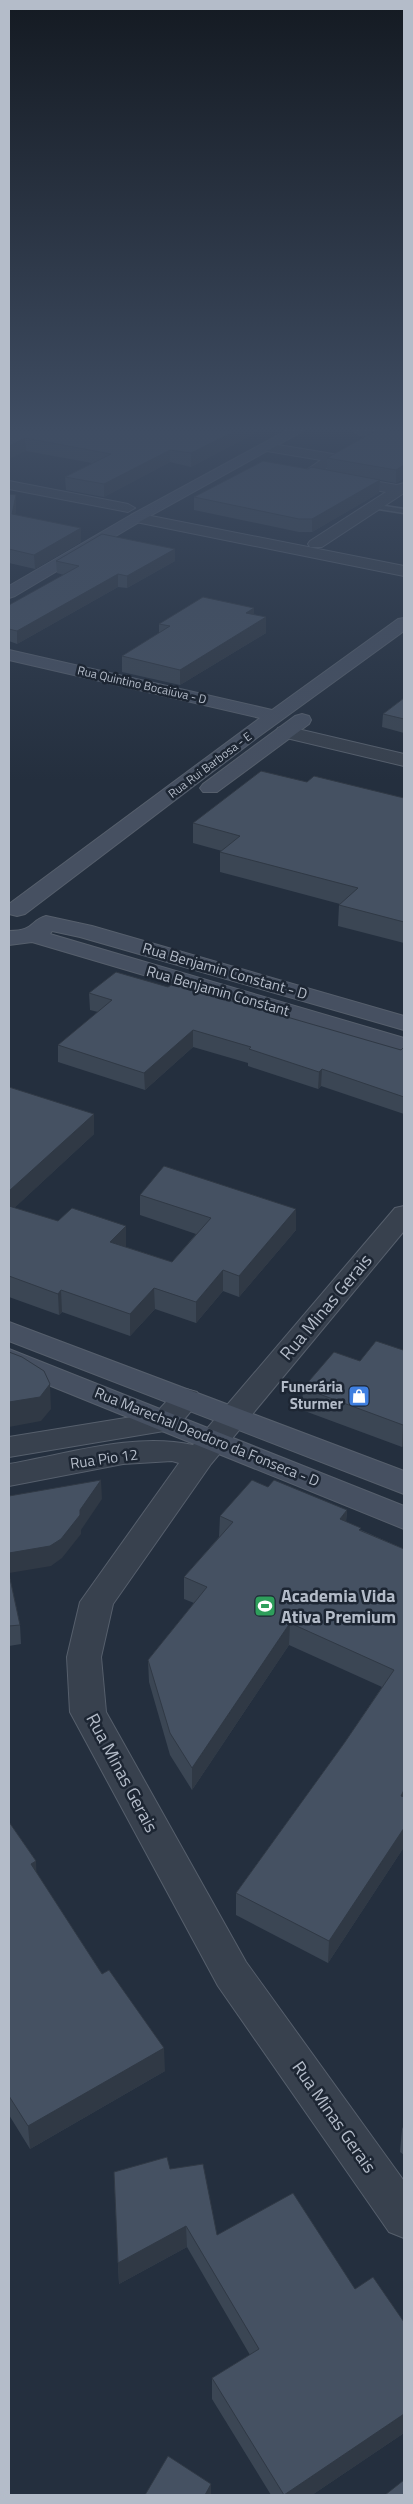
<svg xmlns="http://www.w3.org/2000/svg" width="413" height="2504" font-family="'Titillium Web',sans-serif">
  <rect width="100%" height="100%" fill="#242f3e"/>
  <g fill="none" stroke-linecap="round" stroke-linejoin="round">
    <g stroke="#565f6c" stroke-width="3">
      <path id="lane" d="M372,504l32,5v4l-32,-5z"/>
    </g>
    <g stroke="#565f6c" stroke-width="2">
      <path id="street" d="M266,443l73,12 2,3 -20,14 76,13 7,-2v10l-82,54h-12l-2,-3 2,-3 76,-49 -83,-15 -2,-3 20,-14 -60,-10 -2,-3z
        M9,481l119,23 7,4 -7,4 -119,-23z
        M136,513l268,53v10l-273,-55 -3,-3z
        M285,726l119,28v12l-126,-30 -2,-4 2,-4z
        M404,1206v25l-193,233 -98,140 -12,53 5,55 140,250 158,219v57l-15,-6 -171,-246 -148,-274 -3,-55 13,-55 99,-139 -7,-2 -49,3 -114,22v-22c59,-10 125,-32 184,-19l202,-237z
        M186,1389l11,3 4,7 -25,30 -167,28v-20l147,-24 19,-21z"/>
    </g>
    <g stroke="#565f6c" stroke-width="2">
      <path id="secondary" d="M286,431h17l-162,90 -126,75 -6,2v-12l122,-71z
        M353,431h31l20,3v8l-44,-7z
        M404,618v13l-146,106 -233,177 -8,2 -8,-2v-10l251,-186 -251,-58v-10l263,60 126,-91z
        M302,714l7,2 2,4 -2,4 -92,68h-14l-3,-4 3,-4 92,-68z
        M46,916l46,10 312,90v14l-324,-93 -28,-6 -2,3 354,104v14l-372,-110 -23,3v-14c26,0 20,-10 37,-15z
        M9,1322l395,149v23l-395,-153z
        M9,1349l395,157v23l-395,-160z"/>
    </g>
    <use href="#lane" fill="#38414e" fill-rule="evenodd"/>
    <use href="#street" fill="#38414e" fill-rule="evenodd"/>
    <use href="#secondary" fill="#465061" fill-rule="evenodd"/>
  </g>
  <path fill="#3b4654" d="M9,431h250l-68,36 -21,-5 -66,35 -38,-7 -1,-13 27,-14 -66,-12z
    M404,431v47l-8,5 -16,-3 -1,13 -67,39h-13l-105,-22v-13l114,-28 19,1v-12z
    M9,494l7,15 -1,6 66,27 -46,27 -26,-6z
    M56,561h119l-48,27 -9,-1 -101,57 -8,-3v-36l55,-30 -7,-2z
    M254,608v7l12,2v16l-86,52 -58,-13v-16l37,-23v-9z
    M404,698v35l-22,-6 1,-13z
    M307,782l97,16v145l-66,-17 1,-21 1,-1 -120,-32v-20l2,-1 -29,-8v-20z
    M168,987l233,63 3,-2v66l-83,-28 -3,3 -70,-23v-3l-55,-16 -48,43 -87,-28v-17l40,-33 -8,-2 -1,-17z
    M9,1087l85,47 -80,74 44,13 68,5v21l46,15 24,-28 -56,-19v-20l156,35 -57,67 -16,-6 -27,32 -41,-14 -25,27 -68,-24 -3,3 -50,-18z
    M404,1348v96l-2,3 -100,-37 1,-22 57,-27 43,-11z
    M268,1487l79,23 -1,12 15,8 43,19v298l-76,116 -92,-48v-22l109,-151 37,-55 -93,-42 -97,145 -22,-35 -21,-73 -1,-22 46,-57 -10,-4v-22l35,-40 1,-21z
    M9,1574l11,51 1,19 -12,2z
    M9,1822l27,39v11l129,199 -135,78 -21,-34z
    M404,2125v30l-4,-3 2,-23z
    M170,2169l47,66 138,54 49,33v111l-92,62h-41l-59,-96v-21l38,-23 -63,-108 -68,37 -5,-112z"/>
  <path fill="#303945" d="M235,431h24l-68,36v-14z
    M25,438l1,13 -17,8v-13z
    M170,450v12l-66,35v-13z
    M404,465v13l-8,5v-13z
    M380,480l-1,13 -67,39v-13z
    M16,495v14l-3,19 -1,-14z
    M81,528v14l-46,27 -1,-14z
    M175,549v12l-48,27v-12z
    M118,574v13l-101,57v-13z
    M254,608v15l-8,-10z
    M266,617v16l-86,52v-15z
    M193,1030v17l-48,43 -1,-17z
    M322,1069l-1,17 -3,3 1,-17z
    M94,1114v20l-85,79v-22z
    M296,1209v21l-57,67v-21z
    M126,1226v21l-16,-5z
    M223,1270v21l-27,32v-21z
    M154,1288l1,21 -25,27v-22z
    M61,1290l1,22 -3,3 -1,-21z
    M50,1384l1,25 -10,12 -32,6v-25z
    M404,1424v20l-2,3 1,-22z
    M101,1480l1,19 -21,31v4l-19,24 -11,8 -42,7v-20l71,-43z
    M347,1510l-2,22 -5,-13z
    M290,1623l-1,22 -97,145v-22z
    M404,1790v19l-3,-13z
    M404,1828v19l-76,116 1,-22z
    M36,1861l1,23 -6,-20z
    M164,2048l1,23 -135,78 -2,-23z
    M186,2226l1,21 -68,37 -1,-21z
    M404,2414v19l-92,62h-28z
    M211,2484v11h-6z"/>
  <path fill="#455162" stroke="#303945" d="M9,431h226l-44,22 -21,-3 -66,34 -39,-7 46,-23 -86,-16 -16,8z
    M375,431h29v34l-8,5 -69,-12z
    M263,461l45,8 3,-2 69,13 -68,39h-13l-105,-22z
    M9,494l7,1 -4,19 69,14 -47,27 -25,-6z
    M102,534l73,15 -48,27 -9,-2 -101,57 -8,-2v-24l70,-39 -23,-5z
    M203,597l51,11 -8,5 20,4 -86,53 -58,-14 48,-30 -11,-2z
    M404,698v21l-21,-5z
    M261,771l46,11 7,-6 90,22v124l-65,-17 19,-17 -138,-36 20,-16 -47,-13z
    M116,972l52,15 5,-3 228,66 2,-2h1v49l-82,-28 -3,3 -70,-23 2,-2 -58,-17 -49,43 -86,-28 54,-45 -23,-7z
    M9,1087l85,27 -85,77z
    M164,1166l132,43 -57,67 -16,-6 -27,32 -42,-14 -24,26 -69,-24 -3,4 -49,-18v-70l49,15 14,-13 54,18 -16,16 62,20 39,-44 -71,-23z
    M376,1341l27,9 1,-2v76l-1,1 -100,-37 31,-36 26,9z
    M9,1352l13,5 22,14 6,13 -10,13 -31,5z
    M101,1480l-21,30v5l-19,24 -11,7 -41,7v-57z
    M252,1480l16,7 6,-7 73,30 -7,9 21,9 -2,2 45,19v241l-3,6 3,1v31l-75,113 -93,-48 109,-151 49,-72 -104,-47 -98,145 -22,-35 -22,-73 59,-73 -23,-10 49,-55 -13,-6z
    M9,1574l11,51 -11,1z
    M9,1822l27,39 -5,3 71,110 7,-4 55,78 -136,78 -19,-30z
    M167,2157l3,12 33,-5 14,71 76,-42 62,96 18,-12 31,45v92l-120,81 -72,-117 47,-29 -73,-123 -68,37 -4,-91z
    M168,2456l43,28 -6,11h-60z
    M404,2480v15h-19z"/>
  <linearGradient id="sky" x2="0" y2="1"><stop stop-color="#141a22"/><stop offset="0.55" stop-color="#3f4d63"/><stop offset="1" stop-color="#3f4d63" stop-opacity="0"/></linearGradient>
  <rect width="413" height="781" fill="url(#sky)"/>
  <defs>
    <g id="shop-square" transform="scale(1.125)"><rect x="-9" y="-9" width="18" height="18" rx="4" fill="#3f7fe0" stroke="#1d2633"/><path d="M-5-2.5h2.3a2.7 3.5 0 0 1 5.4 0H5L5.5 6h-11ZM-1.5-2.5h3a1.5 2.3 0 0 0-3 0Z" fill="#fff"/></g>
    <g id="stadium-square" transform="scale(1.125)"><rect x="-9" y="-9" width="18" height="18" rx="4" fill="#2e9e5b" stroke="#1d2633"/><path d="M0-5a6.5 5 0 1 0 0 10a6.5 5 0 1 0 0-10ZM-3.5-1.8h7v3.6h-7Z" fill="#fff"/></g>
  </defs>
  <g fill-rule="evenodd">
    <use href="#shop-square" x="359" y="1396"/>
    <use href="#stadium-square" x="265" y="1606"/>
  </g>
  <g text-anchor="middle" stroke-width="5" stroke-linejoin="round" paint-order="stroke">
    <g font-size="12" fill="#b4bcc9" stroke="#1d2633">
      <text transform="translate(142 685) rotate(13)" y="4">Rua Quintino Bocaiúva - D</text>
      <text transform="translate(210 765) rotate(-37)" y="4">Rua Rui Barbosa - E</text>
    </g>
    <g font-size="15" fill="#b4bcc9" stroke="#1d2633">
      <text transform="translate(225 971) rotate(16)" y="5">Rua Benjamin Constant - D</text>
      <text transform="translate(218 991) rotate(16)" y="5">Rua Benjamin Constant</text>
      <text transform="translate(207 1437) rotate(22)" y="5">Rua Marechal Deodoro da Fonseca - D</text>
      <text transform="translate(104 1459) rotate(-8)" y="5">Rua Pio 12</text>
    </g>
    <g font-size="15" font-weight="bold" fill="#b4bcc9" stroke="#1d2633" text-anchor="end">
      <text x="343" y="1392">Funerária<tspan x="343" dy="17">Sturmer</tspan></text>
    </g>
    <g font-size="18" fill="#b4bcc9" stroke="#1d2633">
      <text transform="translate(326 1307) rotate(-50)" y="6">Rua Minas Gerais</text>
      <text transform="translate(122 1773) rotate(62)" y="6">Rua Minas Gerais</text>
      <text transform="translate(334 2117) rotate(55)" y="6">Rua Minas Gerais</text>
    </g>
    <g font-size="18" font-weight="bold" fill="#b4bcc9" stroke="#1d2633" text-anchor="start">
      <text x="281" y="1602">Academia Vida<tspan x="281" dy="21">Ativa Premium</tspan></text>
    </g>
  </g>
  <rect width="413" height="2504" fill="none" stroke="#b4bcc9" stroke-width="20"/>
</svg>
